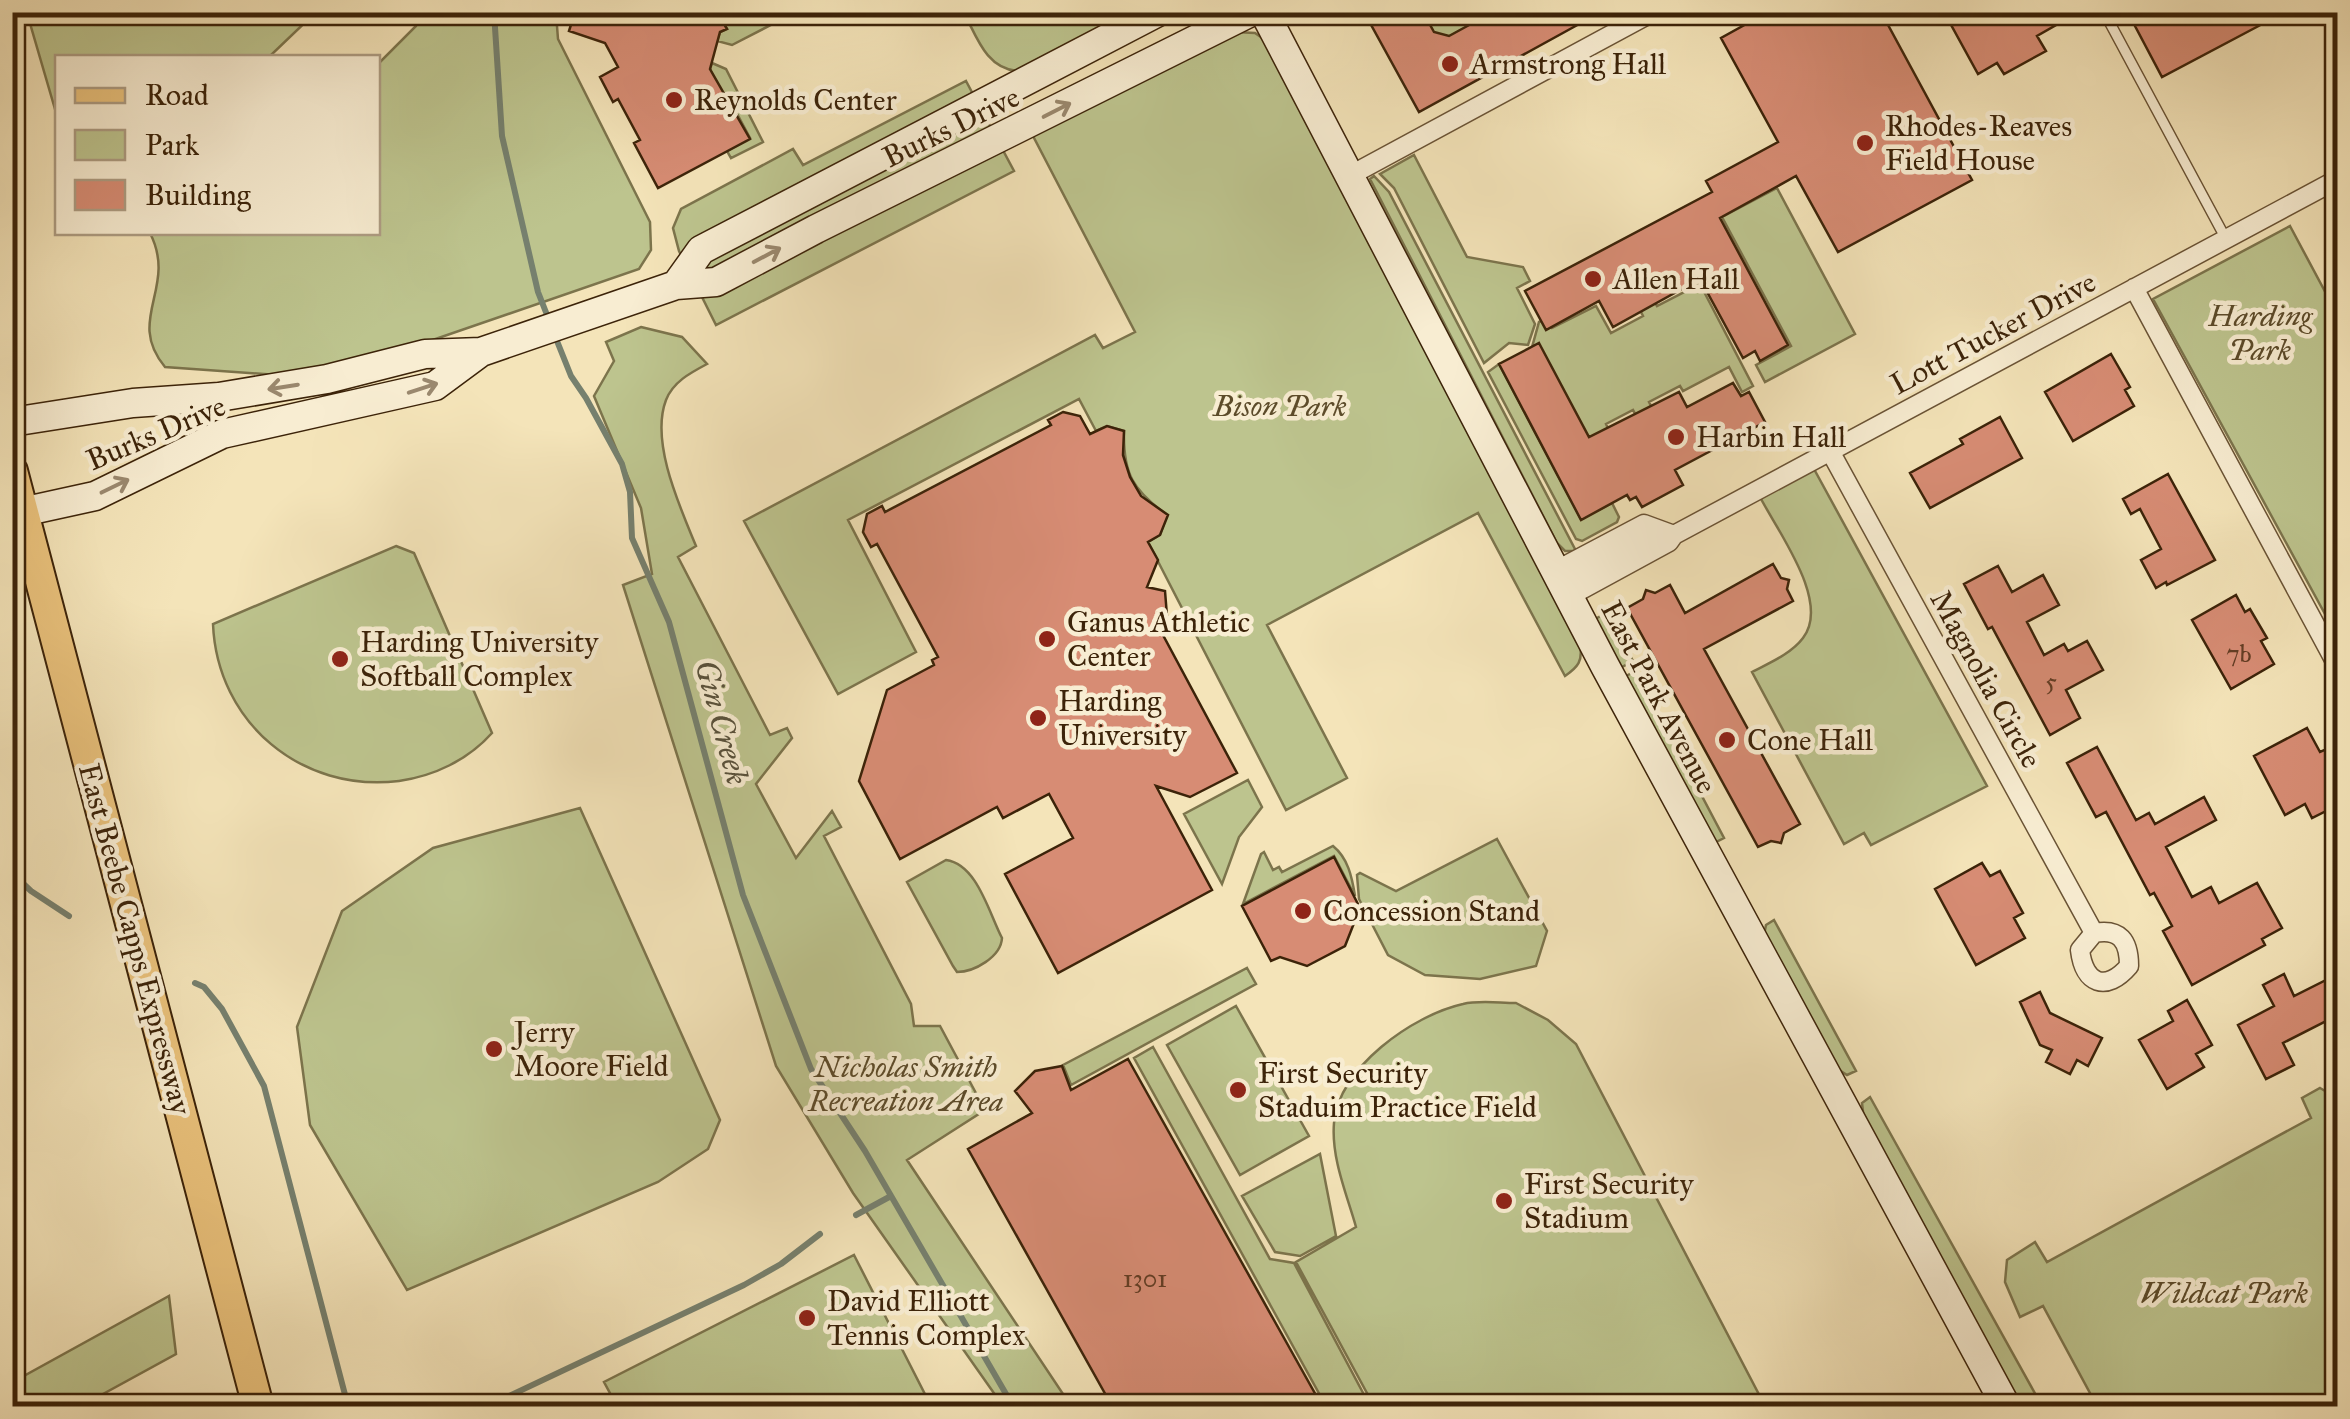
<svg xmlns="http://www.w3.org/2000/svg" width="2350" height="1419" font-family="'IM FELL Great Primer',serif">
  <rect width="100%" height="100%" fill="#f4e4b9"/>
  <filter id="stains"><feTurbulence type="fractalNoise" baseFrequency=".002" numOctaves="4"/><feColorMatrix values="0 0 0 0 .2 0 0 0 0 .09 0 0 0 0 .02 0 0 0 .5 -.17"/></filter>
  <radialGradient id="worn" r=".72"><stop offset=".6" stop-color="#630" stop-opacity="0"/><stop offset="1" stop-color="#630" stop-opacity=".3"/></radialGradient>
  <path fill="#bdc48e" stroke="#7c744c" stroke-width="2.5" d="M27,13l1,-1 287,1 -46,44 -211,1 -1,58z
    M422,13h134l2,26 92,183 1,28 -12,19 -218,75 -130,32 -126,-9c-40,-48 13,-79 -15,-134l228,-1v-168l38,-38z
    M746,13h48l-62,32 -15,-4 3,-9 7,-3 -3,-5z
    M964,13h167l-114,58c-31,-3 -40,-34 -53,-58z
    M1423,13h70l-54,29z
    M1235,32l20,1 13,9 312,603c3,16 -2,22 -15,31l-87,-163 -211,112 80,153 -61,32 -138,-268 12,-7 7,-20c-34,-25 -44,-41 -43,-84l-17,-5 -11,5 -17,-32 -231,121 68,132 -78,42 -94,-173 351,-186 8,13 32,-16 -103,-198z
    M712,63l14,6 37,73 -32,16 -4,-7 23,-13 -23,-43 -6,3 -11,-29z
    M966,81l48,90 -298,154 -37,-74 -6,-23 8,-19 112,-60 10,16z
    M1414,155l53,102 56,10 7,14 -13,7 18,36 -7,21 -19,-2 -25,20 -90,-175 -14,-14z
    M1374,176l15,16 187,359h-11l-8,-8 -187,-364z
    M1777,188l78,146 -90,48 -9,-17 35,-19 -69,-129z
    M2290,226l47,88v322l-184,-337z
    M1700,284l53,102 -11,6 -13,-25 -46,24 -3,-5 -31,16 9,17 -16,8 -9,-17 -27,14 10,21 -18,9 -69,-96 10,-36 7,-3 6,9 44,-22 15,27 32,-17 -12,-24 14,-7 12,21z
    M641,327l41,10 25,27c-17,9 -34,18 -41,36 -16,42 14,107 30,146l-18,11 92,178 17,-7 5,10 -36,46 40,74 36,-47 9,16 -17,9 87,168 3,22h26l45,84 -78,50 164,246h-68l-150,-213 -77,-127 -153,-481 29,-11 -11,-66 -47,-112 20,-35 -8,-19z
    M1499,364l82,155 31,-16 7,14 -2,5 -35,19 -6,-2 -88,-167z
    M1814,469l173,317 -116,59 -7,-12 -20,11 -92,-172c17,-9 39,-18 51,-34 28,-36 -25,-106 -43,-141z
    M396,546l18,7 78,180c-24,27 -58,43 -93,48 -97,12 -182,-58 -186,-157z
    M1607,613l26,48 -13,7 -25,-49z
    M1636,671l88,167 -10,5 -88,-167z
    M1248,780l14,27 -23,30 -17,47 -38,-70z
    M580,808l140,312 -12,29 -50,33 -251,108 -97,-165 -13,-98 45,-116 91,-63z
    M1497,839l50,92 -11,35 -56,13 -55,-4 -37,-20 -29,-56 -2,-24 3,-2 36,18z
    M1333,846c15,12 19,31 22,50l-21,-40 -91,48 18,-50 3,-2 9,18 6,-3 3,5z
    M946,860c31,4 43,53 56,78 -1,19 -28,34 -45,34l-4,-6 -46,-84z
    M1774,920l82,151 -9,4 -14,-9 -69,-131 2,-10z
    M1247,968l9,16 -185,101 -8,-20z
    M1516,1003l32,17 28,24 189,362h-391l-78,-144 60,-35c-9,-32 -25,-69 -22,-104 4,-55 79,-108 129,-119 16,-4 36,-1 53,-1z
    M1236,1006l73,130 -69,39 -73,-130z
    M1153,1047l117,212 24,4 76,143h-44l-192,-348z
    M2320,1088l17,10v308h-240l-54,-100 -23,11 -15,-35 2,-22 28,-18 12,20 264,-144 -9,-20z
    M1870,1097l172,309h-22l-156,-285 -2,-18z
    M1320,1154l16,82 -36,20 -25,-4 -33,-56z
    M854,1255l77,151h-314l-13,-24z
    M169,1296l7,58 -95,52h-68v-24z"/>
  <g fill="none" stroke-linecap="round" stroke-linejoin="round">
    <path stroke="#76806e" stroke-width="6" d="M494,12l8,124 36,156 11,28
      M555,336l16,40 15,22 36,66 8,28 2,46 37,84 74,273 68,174 54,82 148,255
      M12,873l19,18 38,25
      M195,983l9,4 18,22 42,77 84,320
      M856,1215l35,-19
      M488,1406l256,-121 37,-21 39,-30"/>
  </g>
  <path fill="#d78c74" stroke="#3c2309" stroke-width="2.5" d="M575,12h171l-22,12 3,5 -7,3 -10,37 40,70 -92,49 -24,-45 6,-3 -22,-41 -5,3 -13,-25 18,-10 -13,-24 -36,-12z
    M1364,12h59l11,20 15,4 44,-24h108l-182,100z
    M1768,12h113l91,168 -134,72 -42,-76 -76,42 68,127 -28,16 -5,-10 -12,7 -43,-79 -87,48 -14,-26 -53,29 -21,-39 187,-99 -6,-11 72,-39 -57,-104z
    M1944,12h135l-42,24 9,15 -42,23 -7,-11 -19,11z
    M2159,12h126l-123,65 -27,-51z
    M1539,343l50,94 90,-45 8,15 46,-24 8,13 8,-4 16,30 -90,48 8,15 -41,22 -6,-10 -6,3 -3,-5 -46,25 -82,-156z
    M2111,354l19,33 -5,3 9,16 -61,35 -28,-49z
    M1063,412l17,4 10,18 17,-8 17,5 -1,24 7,22 11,19 27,19 -8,20 -12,7 10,18 -11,27 18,4 2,25 -11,6 81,151 -47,24 -34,-11 56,104 -154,83 -53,-99 68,-36 -24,-44 -46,24 -6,-11 -97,52 -41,-78 28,-91 47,-25 -2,-5 6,-3 -61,-113 -6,3 -8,-15 4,-18 15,-8 3,6 166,-87 -3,-5z
    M2000,417l22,41 -92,50 -20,-35 53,-29 -3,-5z
    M2168,474l47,86 -48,25 -1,-3 -10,6 -15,-28 20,-11 -21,-40 -9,5 -8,-15z
    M1773,564l8,14 8,2 -2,9 6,12 -89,48 96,175 -16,9 -3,10 -10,-2 -13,6 -131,-239 16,-9 3,-9 9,3 15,-8 15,28z
    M1998,566l14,26 31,-17 16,30 -32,17 17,33 20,-11 4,7 19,-10 16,29 -37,20 14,28 -30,17 -58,-108 -4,2 -24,-45z
    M2236,595l9,17 5,-3 17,29 -6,3 13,23 -43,25 -39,-69z
    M2307,728l13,24 9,-4 9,17v40l-26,13 -7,-14 -20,11 -31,-59z
    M2097,747l39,73 13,-7 6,11 49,-27 12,23 -50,27 26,50 19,-10 8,16 38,-20 25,45 -20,11 3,6 -73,40 -29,-54 9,-5 -18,-33 -4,2 -44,-83 -10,5 -29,-54z
    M1334,857l29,57 -7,4 -11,28 -38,20 -27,-9 -9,4 -29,-55z
    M1982,863l8,13 10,-5 23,42 -9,5 11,20 -49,27 -41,-76z
    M2284,974l10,22 44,-22v41l-55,28 11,22 -28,14 -28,-54 36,-19 -11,-21z
    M2040,992l10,21 52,25 -14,28 -11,-6 -7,14 -24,-12 6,-12 -12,-5 -20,-43z
    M2187,1000l25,45 -16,9 8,13 -37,22 -28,-49 34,-19 -5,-10z
    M1128,1059l194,347h-210l-144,-257 64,-36 -17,-22 20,-20 27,-5 9,24z"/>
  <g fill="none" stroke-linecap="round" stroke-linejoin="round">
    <g stroke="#6a5335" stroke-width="12">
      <path id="lane" d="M2104,12l122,227"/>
    </g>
    <g stroke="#6a5335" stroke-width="21">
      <path id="street" d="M1351,175l302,-163
        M2134,288l204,379
        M1830,451l264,482c26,-5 35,8 35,33 -23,27 -45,18 -49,-16l14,-17
        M1555,571l89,-47 30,11
        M1562,584l101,-53
        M1568,597l101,-55 5,-7 664,-356"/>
    </g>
    <g stroke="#3c2309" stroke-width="31">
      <path id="secondary" d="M1264,12l341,654 401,740
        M676,285l25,-35 457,-238
        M12,422l121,-19 86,-6 108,-18 98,-25 56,-2
        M22,512l73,-16 127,-62 213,-48 46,-34 195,-67 40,-3 100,-53 435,-217"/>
    </g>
    <g stroke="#3c2309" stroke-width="34">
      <path id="primary" d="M12,471l246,935"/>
    </g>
    <use href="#lane" stroke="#f8edd2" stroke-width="9"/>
    <use href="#street" stroke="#f8edd2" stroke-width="18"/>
    <use href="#secondary" stroke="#f8edd2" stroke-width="28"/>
    <use href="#primary" stroke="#eac27c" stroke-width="30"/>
  </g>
  <defs><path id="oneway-shaft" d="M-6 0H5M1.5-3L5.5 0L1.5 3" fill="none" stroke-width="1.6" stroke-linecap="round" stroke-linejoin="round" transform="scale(2.5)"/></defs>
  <g stroke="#9a886e">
    <use href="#oneway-shaft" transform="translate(1057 110) rotate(-27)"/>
    <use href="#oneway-shaft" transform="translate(767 255) rotate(-28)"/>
    <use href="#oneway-shaft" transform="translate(283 387) rotate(171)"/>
    <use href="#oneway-shaft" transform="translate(423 388) rotate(-18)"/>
    <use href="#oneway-shaft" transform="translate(115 486) rotate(-26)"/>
  </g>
  <g fill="#8f2418" stroke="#f8edd2" stroke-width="4">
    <circle cx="1450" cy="64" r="10"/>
    <circle cx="674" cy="100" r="10"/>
    <circle cx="1865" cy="143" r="10"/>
    <circle cx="1593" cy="279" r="10"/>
    <circle cx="1676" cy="437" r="10"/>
    <circle cx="1047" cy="639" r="10"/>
    <circle cx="340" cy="659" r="10"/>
    <circle cx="1038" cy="718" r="10"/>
    <circle cx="1727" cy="740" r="10"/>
    <circle cx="1303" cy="911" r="10"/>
    <circle cx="494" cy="1049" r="10"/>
    <circle cx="1238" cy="1090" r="10"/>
    <circle cx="1504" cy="1201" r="10"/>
    <circle cx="807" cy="1318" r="10"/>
  </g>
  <g text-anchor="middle" stroke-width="9" stroke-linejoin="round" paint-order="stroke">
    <g font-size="25" fill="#633d24">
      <text x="2239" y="662">7b</text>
      <text x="2051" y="690">5</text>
      <text x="1145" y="1287">1301</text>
    </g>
    <g font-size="30" fill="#3c2309" stroke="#f8edd2" text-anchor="start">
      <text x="1470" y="74">Armstrong Hall</text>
      <text x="694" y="110">Reynolds Center</text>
      <text x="1885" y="136">Rhodes-Reaves<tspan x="1885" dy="34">Field House</tspan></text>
      <text x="1613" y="289">Allen Hall</text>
      <text x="1696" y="447">Harbin Hall</text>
      <text x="1067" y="632">Ganus Athletic<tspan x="1067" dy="34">Center</tspan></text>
      <text x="360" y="652">Harding University<tspan x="360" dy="34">Softball Complex</tspan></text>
      <text x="1058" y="711">Harding<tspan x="1058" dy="34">University</tspan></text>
      <text x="1747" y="750">Cone Hall</text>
      <text x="1323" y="921">Concession Stand</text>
      <text x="514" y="1042">Jerry<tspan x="514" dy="34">Moore Field</tspan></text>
      <text x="1258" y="1083">First Security<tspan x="1258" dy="34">Staduim Practice Field</tspan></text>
      <text x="1524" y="1194">First Security<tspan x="1524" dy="34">Stadium</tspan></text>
      <text x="827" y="1311">David Elliott<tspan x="827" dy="34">Tennis Complex</tspan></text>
    </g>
    <g font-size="30" fill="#3c2309" stroke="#f8edd2">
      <text transform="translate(951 127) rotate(-26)" y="10">Burks Drive</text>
      <text transform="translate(1993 333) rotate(-28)" y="10">Lott Tucker Drive</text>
      <text transform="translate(156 433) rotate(-23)" y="10">Burks Drive</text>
      <text transform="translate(1986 679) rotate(61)" y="10">Magnolia Circle</text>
      <text transform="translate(1659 697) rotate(62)" y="10">East Park Avenue</text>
      <text transform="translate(135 939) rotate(75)" y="10">East Beebe Capps Expressway</text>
    </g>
    <g font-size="30" font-style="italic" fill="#5c4b2a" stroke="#f8edd2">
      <text x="2260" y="326">Harding<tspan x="2260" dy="34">Park</tspan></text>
      <text x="1280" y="416">Bison Park</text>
      <text x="906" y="1077">Nicholas Smith<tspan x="906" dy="34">Recreation Area</tspan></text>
      <text x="2224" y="1303">Wildcat Park</text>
    </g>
    <g font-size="32" font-style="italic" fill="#59523c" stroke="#f8edd2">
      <text transform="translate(722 722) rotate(75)" y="11">Gin Creek</text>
    </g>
  </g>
  <rect width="2350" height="1419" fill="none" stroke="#f4e4b9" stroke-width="50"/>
  <rect x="15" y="15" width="2320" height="1389" fill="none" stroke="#3c2309" stroke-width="5"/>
  <rect x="25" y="25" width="2300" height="1369" fill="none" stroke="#3c2309" stroke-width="2.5"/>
  <rect x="55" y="55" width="325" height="180" fill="#f8edd2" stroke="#ad9c82" stroke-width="2.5"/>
  <rect x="75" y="88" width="50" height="15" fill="#eac27c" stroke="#ad9c82" stroke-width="2.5"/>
  <text x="145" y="105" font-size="30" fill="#3c2309">Road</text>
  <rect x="75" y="130" width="50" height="30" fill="#bdc48e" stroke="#ad9c82" stroke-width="2.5"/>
  <text x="145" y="155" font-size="30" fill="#3c2309">Park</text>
  <rect x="75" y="180" width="50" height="30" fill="#d78c74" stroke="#ad9c82" stroke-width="2.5"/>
  <text x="145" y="205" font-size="30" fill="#3c2309">Building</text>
  <rect width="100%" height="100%" filter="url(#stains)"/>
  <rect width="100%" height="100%" fill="url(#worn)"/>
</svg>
